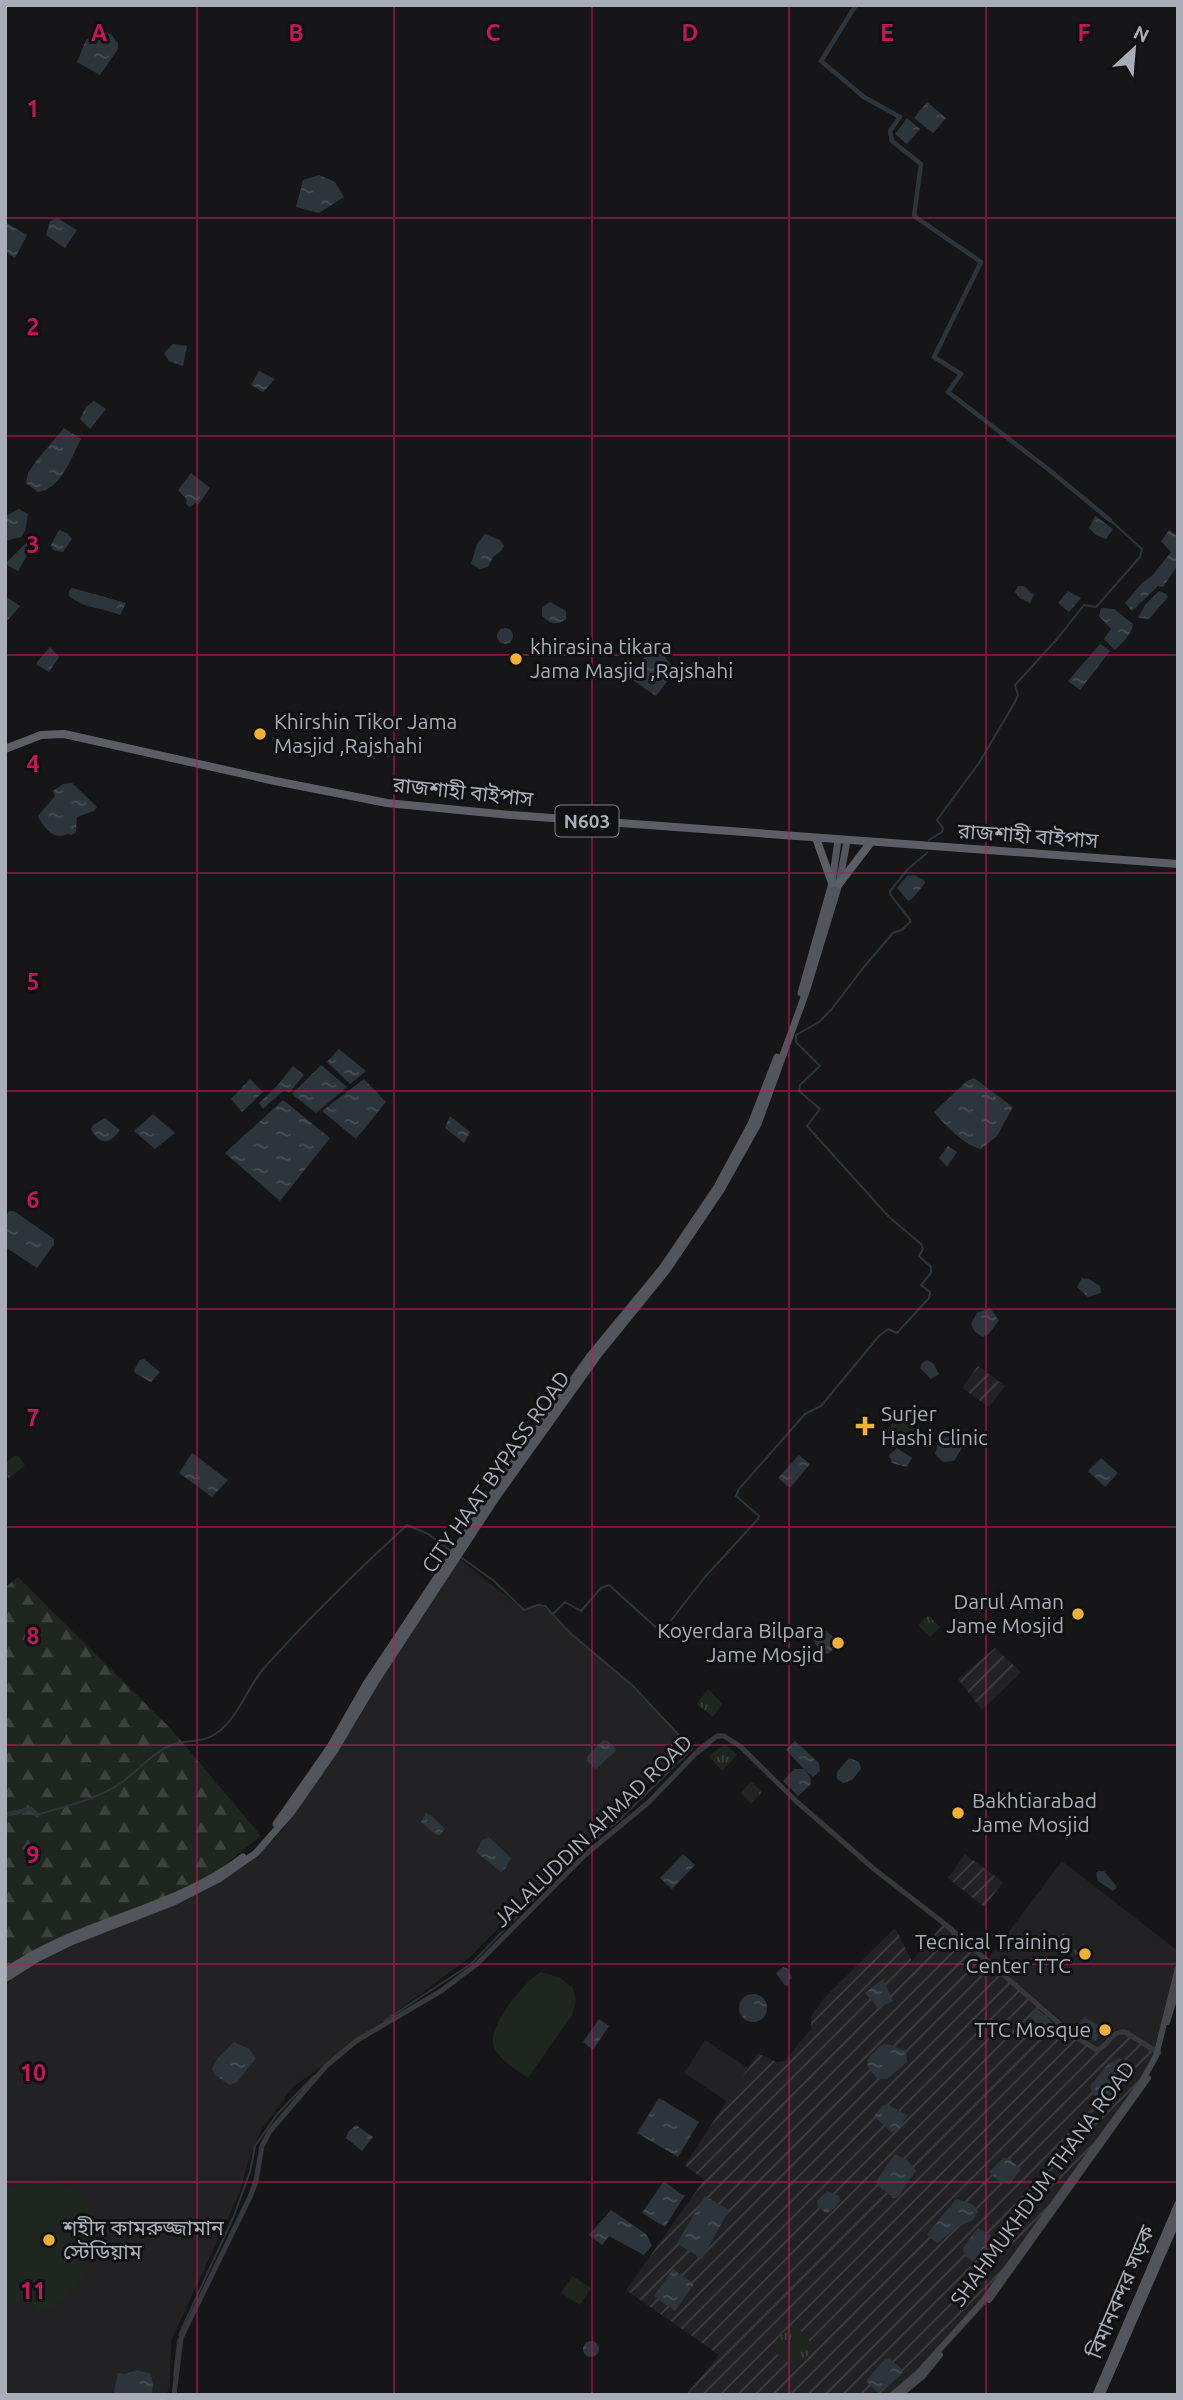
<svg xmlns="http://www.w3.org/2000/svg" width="1183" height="2400" font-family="Ubuntu,'Noto Sans Bengali',sans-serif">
  <defs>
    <pattern id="industrial-furrows" width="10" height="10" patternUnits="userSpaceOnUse" patternTransform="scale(1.75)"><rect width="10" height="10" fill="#222225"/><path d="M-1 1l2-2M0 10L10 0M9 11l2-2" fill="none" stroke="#3f3f43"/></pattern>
    <pattern id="grass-tufts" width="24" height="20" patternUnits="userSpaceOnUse" patternTransform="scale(1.75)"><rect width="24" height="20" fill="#1e261f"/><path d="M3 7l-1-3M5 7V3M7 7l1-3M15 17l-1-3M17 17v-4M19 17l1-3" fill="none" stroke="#3c433d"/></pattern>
    <pattern id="forest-firs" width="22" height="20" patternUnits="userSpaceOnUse" patternTransform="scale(1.75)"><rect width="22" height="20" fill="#1e261f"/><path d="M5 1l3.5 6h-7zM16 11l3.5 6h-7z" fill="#3c433d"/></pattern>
    <pattern id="cemetery-stones" width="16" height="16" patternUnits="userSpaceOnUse" patternTransform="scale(1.75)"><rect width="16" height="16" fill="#1e261f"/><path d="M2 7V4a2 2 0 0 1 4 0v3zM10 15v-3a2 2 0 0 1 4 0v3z" fill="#3c433d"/></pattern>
    <pattern id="water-ripples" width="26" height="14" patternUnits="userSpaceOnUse" patternTransform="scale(1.75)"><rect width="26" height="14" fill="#2c353c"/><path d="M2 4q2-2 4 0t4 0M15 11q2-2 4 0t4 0" fill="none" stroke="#485056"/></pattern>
  </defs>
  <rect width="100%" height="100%" fill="#161618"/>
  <path fill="#222225" d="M457,1557l65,52 18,-5 89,79 59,62 -81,78 -33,28 -106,108 -175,128 -32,43 -13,32 -9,32 -68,147 -1,44 -4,10h-161v-408l12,-15 40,-20 153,-65 57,-42 15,-15 53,-78z
    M1062,1861l116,90v23l-23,75 -37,-20 -9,5 -9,12 -3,2 -5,-2 -104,-87z
    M705,2040l45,29 -22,33 -44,-29z"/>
  <path fill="url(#industrial-furrows)" d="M978,1366l27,20 -16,21 -27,-19z
    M995,1648l26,24 -39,38 -24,-31z
    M965,1854l38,28 -19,25 -36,-29z
    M944,1923l130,113 23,14 23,-19 40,22 -173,249 -66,74 -24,19h-211l33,-40 -93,-65 78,-110 -19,-15 73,-112 18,9 9,-1 13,-17 13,-14v-14l14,-19 70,-69 17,33z"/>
  <path fill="url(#grass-tufts)" d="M14,1456h4l7,9 -16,13 -4,-2v-12z
    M928,1615l12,12 -10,10 -12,-12z
    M708,1689l14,15 -9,13 -16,-13z
    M725,1744l12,11 -15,16 -13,-15z
    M751,1781l11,11 -11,12 -10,-11z
    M1065,1933l11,10 1,11 -8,1 -10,-4 -5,-13z
    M776 2346a17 17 0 1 1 34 0a17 17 0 1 1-34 0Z"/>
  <path fill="url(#forest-firs)" d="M18,1577l154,153 89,106 -55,44 -201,92v-384z"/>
  <path fill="url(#cemetery-stones)" d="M899,1413l13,8 11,12 -2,13 -14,-6 -6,9 -17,-11z"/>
  <path fill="#1e261f" d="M541,1972l20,6 12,10 3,13 -4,14 -44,63c-11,-8 -32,-19 -35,-35 -3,-20 32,-62 48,-71z
    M21,2181l3,4c34,-10 71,5 71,45 1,11 -5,22 -10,32l6,4c-15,21 -28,42 -56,47v-6l-25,-4 -2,3 -3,-1v-112z
    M572,2276l19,12 -11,17 -19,-12z"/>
  <path fill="url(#water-ripples)" d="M99,32l12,2 7,10v5l-18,26 -23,-13 9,-22z
    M927,102l19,16 -13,15 -19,-15z
    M907,118l13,11 -13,15 -12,-10z
    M319,175l16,7 9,15 -25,16 -23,-6 7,-27z
    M57,218l20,12 -12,18 -19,-13 4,-14z
    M5,222l22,13 -12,23 -10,-6z
    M173,344l14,2 -4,20 -14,-5 -5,-8z
    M259,371l16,8 -12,13 -12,-7z
    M94,401l12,8 -16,20 -10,-10 6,-12z
    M64,428l17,11c-10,19 -20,50 -43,53l-12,-9 2,-10 9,-13z
    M191,473l19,15 -11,16 -4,-1 -5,4 -4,-3 1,-4 -9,-10z
    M19,509l9,5 -3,17 -4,6 -16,4v-25z
    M1095,516l18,13 -7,10 -10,-4 -7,-7z
    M59,530l8,3 5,6 -9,13 -10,-2 -2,-5z
    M1169,530l9,7v28l-15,22 -5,-1 -26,25 -7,-8 17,-20 11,-8 18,-23 -10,-11z
    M485,534l15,6 4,6 -3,5 -8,6 -5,10 -8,2 -9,-5 6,-20z
    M26,543l7,2 -15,26 -13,-7z
    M1018,586h6l10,9 -4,8 -10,-5 -5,-6z
    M72,588l54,15 -6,12c-16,-7 -37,-7 -51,-19v-5z
    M1068,591l13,7 -12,14 -11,-9z
    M1159,591l7,3 2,3 -19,22 -11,-1 7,-13z
    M5,596l15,10 -13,15 -2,-1z
    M550,602l16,9v8c-9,7 -16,5 -24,-3v-9z
    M1101,608l13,1 19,15c-1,10 -11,19 -18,26l-11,-11 7,-10 -12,-13z
    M497 636a8 8 0 1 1 16 0a8 8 0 1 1-16 0Z
    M1100,644l10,7 -30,39 -12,-9z
    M50,647l9,10 -10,15 -12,-7v-3z
    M650,647c12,4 18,13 25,24l-19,25 -25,-17z
    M72,783l25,24 -3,4 -17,6 -1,15 -4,3 -5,-1c-13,7 -23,-6 -29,-18l17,-20 -2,-5 10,-7z
    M914,875l10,5 1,3 -13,16 -4,2 -11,-13 10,-12z
    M339,1049l27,22 -16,13 -23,-22z
    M321,1065l26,22 -31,26 -24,-19z
    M293,1066l11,9 -15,18 -5,-3 -21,19 -4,-6 18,-17z
    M974,1078l39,29 -16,29 -16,13c-16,-3 -37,-25 -47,-37l33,-31z
    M250,1079l13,13 -21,20 -11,-13z
    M364,1079l22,23 -30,37 -34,-28z
    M283,1100l47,38 -50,63 -55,-48z
    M153,1114l22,19 -20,16 -21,-18z
    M450,1116l20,16 -6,11 -19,-15z
    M105,1118l15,12c-11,15 -19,15 -29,0l2,-5z
    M948,1146l9,6 -10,15 -8,-9z
    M9,1211h5l40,28v5l-17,24 -32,-21v-30z
    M1082,1278l7,1 11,7 1,7 -13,4 -11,-10z
    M990,1308l9,12 -10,14 -6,3 -8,-5 -4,-8 6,-11z
    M144,1359l16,13 -9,10 -16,-9 -1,-3 6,-10z
    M927,1360l6,3 6,11 -8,5 -11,-11 2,-5z
    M961,1432l8,4 -15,25 -11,1 -8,-8 4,-14z
    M897,1448l15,10 -5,9 -15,-4 -3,-8z
    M192,1453l36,27 -16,17 -33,-24z
    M799,1455l11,9 -20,24 -12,-10z
    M1101,1458l17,15 -13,14 -17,-16z
    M823,1629l14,10 -3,9 -6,6c-7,-2 -14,-9 -15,-17z
    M603,1740l5,1 7,7 1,3 -20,18 -9,-8v-4z
    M795,1741l24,22 1,8 -7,6 -8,-7 5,7 1,7 -13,12 -15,-15 11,-12h10l-18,-19z
    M849,1758l10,4 2,7 -9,11 -9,3 -6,-4v-7z
    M426,1813l5,2 14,14 -5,6h-4l-15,-13z
    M489,1837l22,21 -6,11 -4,3 -25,-20 6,-12z
    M683,1854l12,11 -23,24 -12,-11z
    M1098,1871h6l13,16 -4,4 -15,-10 -2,-8z
    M783,1967l5,2 4,9 -3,2v5l-4,1 -9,-13z
    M883,1979l10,22 -15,7 -13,-15z
    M739 2008a14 14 0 1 1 28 0a14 14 0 1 1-28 0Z
    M1036,2008l26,23 -4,5 -2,-2 -3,3 -24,-21z
    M1084,2017l19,11 -8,13 -19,-14z
    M599,2019l10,7 -16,24 -10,-8z
    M234,2042l15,7 7,9 -19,24 -7,3 -15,-10 -3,-6 6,-11z
    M888,2044l18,7 1,11 -20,17h-10l-10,-14 1,-6 13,-14z
    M1119,2058l14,10v2l-23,35 -16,-10 -4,-9 18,-22z
    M659,2098l40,24 -21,35 -41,-24z
    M887,2104l20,11 -9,16 -7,1 -17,-16 8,-10z
    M356,2125l17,12 -11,14 -16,-13 2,-6z
    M895,2154l12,6 9,11 -18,26 -5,1 -16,-14 1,-6z
    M1003,2158h5l13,11 -11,15 -9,-1 -12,-11z
    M664,2181l18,14h3l-20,32 -23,-14z
    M827,2191l12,5 1,5 -6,8 -8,4 -8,-6 -1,-6z
    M705,2196l24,14 -27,49 -25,-16z
    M956,2199c8,2 19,4 22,12l-5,9 -17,8 -19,15 -10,-8 1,-2z
    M611,2210l35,24 6,12 -8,9 -35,-19 -7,9 -13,-10z
    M978,2228l13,7 -7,15 -11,11 -8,-5 -2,-8z
    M673,2269l21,15 -19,27 -21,-15z
    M583 2349a8 8 0 1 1 16 0a8 8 0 1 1-16 0Z
    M886,2358h3l14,12 -2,5 -23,18 -11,-11 1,-4z
    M137,2370l14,4 2,12 -2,9h-38l5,-22 8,1z"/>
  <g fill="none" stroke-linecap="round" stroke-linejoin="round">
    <path stroke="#2c353c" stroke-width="2" d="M929,840l13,-8 1,-4 -6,-8 42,-57 36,-61 3,-7 -3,-10 42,-46 27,-34 12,2 44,-50 2,-8 -32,-29
      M553,1614l12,-12 16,9 20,-23 8,-3 51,46 9,-8 36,-46 53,-58 1,-3 -23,-20 3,-7 66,-75 16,-8 58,-70 9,-7 9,4 32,-35 1,-6 -9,-7 10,-12v-6l-12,-11 4,-7 -2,-5 -32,-27 -82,-91 13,-17 -21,-18 1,-6 20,-19 -24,-24v-7l23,-13 12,-12 32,-42 30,-35 9,-3 9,-9 -21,-27v-3l18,-22 19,-16
      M698,1754l12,-9
      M37,1815c28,-9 59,-15 84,-32 14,-10 31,-29 46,-36 22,-11 36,1 58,-21 17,-17 24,-41 39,-58 45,-50 93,-97 143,-143l21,9 23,17
      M384,2021l87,-57 116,-120 29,-21 76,-74 -60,-64 -62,-52 -25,-27 -7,-1 -14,5 -30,-29 -32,-23
      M179,2335l54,-117 17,-46 5,-26 23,-33 36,-37
      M174,2376l4,-36"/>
    <path stroke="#2c353c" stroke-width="4.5" d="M856,5l-35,56 43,36
      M862,96l38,21 -10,14 2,10 29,23 -7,52 67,46 -47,95 27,17 -13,18 100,77 62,51
      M5,1815l26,-6 6,6"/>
    <path stroke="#37383d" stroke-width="5" d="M174,2395l7,-57 69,-141 6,-16 6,-35 8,-15 56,-65 30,-25 85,-50 36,-27 108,-109 64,-53 50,-52 18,-14h7l17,11 55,54 78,68 71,55 129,112 23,14c12,-4 14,-20 28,-18l34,21"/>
    <path stroke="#45474d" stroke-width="6" d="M1167,2022l11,-35
      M989,2300l159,-222
      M892,2395l26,-22 65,-72 158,-218 15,-27 22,-88
      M900,2395l22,-18 18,-22"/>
    <path stroke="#53555c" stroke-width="7" d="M801,993l31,-110 6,-43
      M276,1824l54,-77 36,-63 141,-212 82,-115 74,-90 54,-80 34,-63 26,-67
      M5,1972c72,-52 167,-60 238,-115
      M5,1979l33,-21 33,-16 103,-40 45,-23 37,-26 35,-40 44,-63 41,-69 120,-183 103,-144 68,-84 54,-80 37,-66 48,-132 33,-108 8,-43
      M1096,2395l82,-191
      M1101,2395l77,-177"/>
    <path stroke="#5b5e65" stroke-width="8" d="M5,749l36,-14 23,-1 211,47 112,22 124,12 667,49
      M816,838l16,45
      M839,884l32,-42"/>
  </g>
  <path fill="none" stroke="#c2185b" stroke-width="2" stroke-opacity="0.55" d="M197,5v2390M394,5v2390M592,5v2390M789,5v2390M986,5v2390M5,218h1173M5,436h1173M5,655h1173M5,873h1173M5,1091h1173M5,1309h1173M5,1527h1173M5,1745h1173M5,1964h1173M5,2182h1173"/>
  <g fill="#f2b134" stroke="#111113" stroke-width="2.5">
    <circle cx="516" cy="659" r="7"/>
    <circle cx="260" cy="734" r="7"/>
    <path d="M861.5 1415.5h7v7h7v7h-7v7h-7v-7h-7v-7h7z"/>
    <circle cx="1078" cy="1614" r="7"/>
    <circle cx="838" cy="1643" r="7"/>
    <circle cx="958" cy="1813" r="7"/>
    <circle cx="1085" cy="1954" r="7"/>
    <circle cx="1105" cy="2030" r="7"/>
    <circle cx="49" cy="2240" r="7"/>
  </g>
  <g text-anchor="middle" stroke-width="6" stroke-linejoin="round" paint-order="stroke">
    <rect fill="#111113" stroke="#7b7e86" stroke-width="2" x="555.5" y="805.5" width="63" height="31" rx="5"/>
    <g font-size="19" font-weight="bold" fill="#a8adb8">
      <text x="587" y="828">N603</text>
    </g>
    <g font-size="21" fill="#a8adb8" stroke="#111113" text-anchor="start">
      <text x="530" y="654">khirasina tikara<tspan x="530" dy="24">Jama Masjid ,Rajshahi</tspan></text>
      <text x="274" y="729">Khirshin Tikor Jama<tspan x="274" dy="24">Masjid ,Rajshahi</tspan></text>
      <text x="881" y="1421">Surjer<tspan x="881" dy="24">Hashi Clinic</tspan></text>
      <text x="1064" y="1609" text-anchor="end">Darul Aman<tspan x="1064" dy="24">Jame Mosjid</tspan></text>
      <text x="824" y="1638" text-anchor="end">Koyerdara Bilpara<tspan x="824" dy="24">Jame Mosjid</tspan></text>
      <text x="972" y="1808">Bakhtiarabad<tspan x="972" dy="24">Jame Mosjid</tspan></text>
      <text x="1071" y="1949" text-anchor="end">Tecnical Training<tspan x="1071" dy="24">Center TTC</tspan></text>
      <text x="1091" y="2037" text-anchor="end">TTC Mosque</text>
      <text x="63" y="2235">শহীদ কামরুজ্জামান<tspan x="63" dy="24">স্টেডিয়াম</tspan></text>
    </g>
    <g font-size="21" fill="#a8adb8" stroke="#111113">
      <text transform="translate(463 792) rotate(6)" y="7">রাজশাহী বাইপাস</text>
      <text transform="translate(1028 836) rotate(4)" y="7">রাজশাহী বাইপাস</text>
      <text transform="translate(496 1472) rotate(-55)" y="7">CITY HAAT BYPASS ROAD</text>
      <text transform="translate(593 1831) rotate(-44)" y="7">JALALUDDIN AHMAD ROAD</text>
      <text transform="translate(1043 2184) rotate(-54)" y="7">SHAHMUKHDUM THANA ROAD</text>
      <text transform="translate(1121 2292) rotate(-67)" y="7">বিমানবন্দর সড়ক</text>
    </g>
  </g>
  <g font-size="23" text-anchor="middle" font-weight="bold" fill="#c2185b" stroke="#111113" stroke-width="6" stroke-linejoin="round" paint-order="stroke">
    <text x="99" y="41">A</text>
    <text x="296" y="41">B</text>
    <text x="493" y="41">C</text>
    <text x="690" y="41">D</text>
    <text x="887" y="41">E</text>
    <text x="1084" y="41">F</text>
    <text x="33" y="117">1</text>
    <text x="33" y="335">2</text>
    <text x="33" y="553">3</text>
    <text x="33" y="772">4</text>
    <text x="33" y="990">5</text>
    <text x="33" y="1208">6</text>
    <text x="33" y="1426">7</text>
    <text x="33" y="1644">8</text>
    <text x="33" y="1863">9</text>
    <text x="33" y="2081">10</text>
    <text x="33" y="2299">11</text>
  </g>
  <rect width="1183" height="2400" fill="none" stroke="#a8adb8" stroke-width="14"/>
  <g transform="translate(1134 49) rotate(26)" stroke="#111113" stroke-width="5" paint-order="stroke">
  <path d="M0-5L12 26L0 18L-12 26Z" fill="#a8adb8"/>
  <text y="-10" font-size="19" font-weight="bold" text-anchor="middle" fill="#a8adb8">N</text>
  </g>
</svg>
